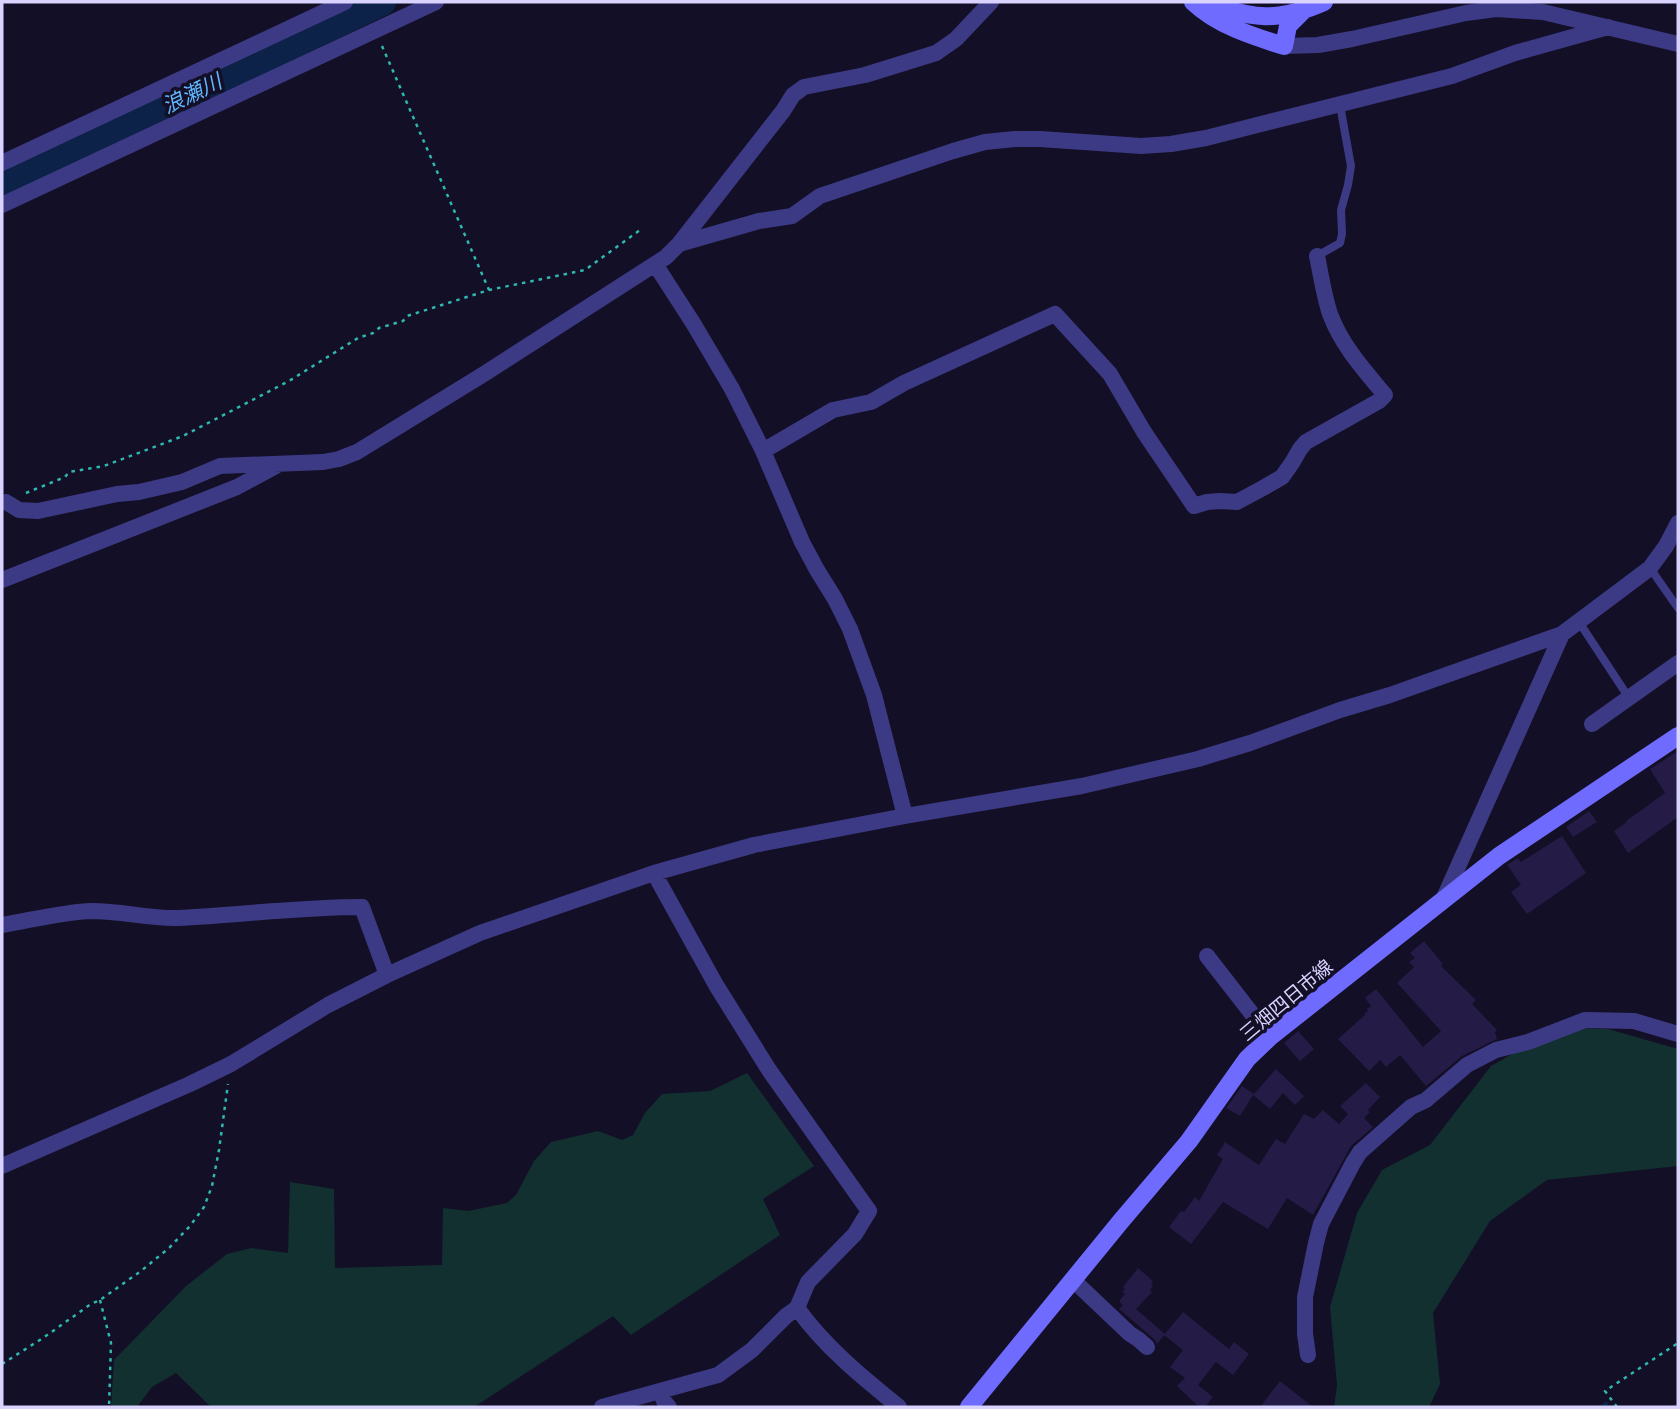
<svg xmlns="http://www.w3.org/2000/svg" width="1680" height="1409" font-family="'Archivo Narrow','Noto Sans JP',sans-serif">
  <rect width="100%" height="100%" fill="#130f26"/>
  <path fill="#12302f" d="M1558,1028l50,1 70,20v117l-131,14 -57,41 -57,92 7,71 -11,23h-95l3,-22 -7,-78 27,-94 25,-43 48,-25 61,-79z
    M747,1073l67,93 -51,33 17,36 -149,100 -18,-19 -139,91h-263l-35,-34 -24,14 -15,20h-26l3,-47 72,-74 41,-32 24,-6 37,5 2,-71 44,7 1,79 107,-3 1,-57 25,3 39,-8 9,-8 18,-34 17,-19 47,-11 24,9 11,-5 12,-22 17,-19 48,-3z"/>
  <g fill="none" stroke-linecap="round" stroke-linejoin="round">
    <path stroke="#0c2248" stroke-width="4.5" d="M1603,1407l3,-3"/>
    <path stroke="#0c2248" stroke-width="28" d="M2,185l380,-183"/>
  </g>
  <path fill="#241b47" d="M1678,751v66l-50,36 -14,-22 13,-9 -1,-1 39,-28 -15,-24z
    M1589,811l8,11 -24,15 -7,-10z
    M1562,836l24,37 -59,41 -16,-22 10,-7 -14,-20 11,-7 3,4z
    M1424,941l19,23 -2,2 35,34 -4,4 25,26 -2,2 2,7 -35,17 -36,30 -26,-31 -14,12 -6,-7 -11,11 -31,-32 27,-24 -1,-1 4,-3 -1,-2 4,-3 -6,-8 11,-9 47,58 18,-16 -44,-48 17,-16 -5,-5 6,-4 -5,-5z
    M1298,1031l16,18 -14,12 -16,-18z
    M1276,1069l28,27 -9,9 -12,-12 -13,16 -17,-14 -13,21 -14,-8 16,-22 12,8z
    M1366,1083l14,14 -12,13 2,2 -6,6 9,9 -22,19 -38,69 -26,-17 -19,31 -45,-27 -32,42 -22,-17 12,-16 3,1 11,-15 4,4 24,-42 -6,-4 8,-13 34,23 17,-26 9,5 19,-30 10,5 9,-9 16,14 9,-10 -8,-8z
    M1138,1268l15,13 -2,3 2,2 -3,4 2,2 -16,17 29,25 -8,10 -3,-5 -35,-30 4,-4 -4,-4 6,-7 -3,-2 3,-3 -2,-2z
    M1183,1312l46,37 5,-7 15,12 -16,21 -17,-13 -18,23 15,12 -8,10h-6l-22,-21 8,-8 -15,-11 13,-17 -19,-15z
    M1280,1381l33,26h-53z"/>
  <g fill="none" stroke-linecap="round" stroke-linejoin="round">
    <path stroke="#2fb8b0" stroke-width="2.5" stroke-dasharray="3.5 5" stroke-linecap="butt" d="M382,46l107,244
      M26,493l39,-16 4,-5 35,-6 79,-30 106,-55 69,-43 15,-5 6,-5 24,-7 4,-5 82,-26 96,-20 55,-40
      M100,1300l11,43 -2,64
      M2,1364l41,-26 48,-34 9,-4 41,-29 28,-23 21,-22 14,-19 8,-21 7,-36 9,-66
      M1617,1407l-12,-16 73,-48"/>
    <path stroke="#3d3a85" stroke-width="8" d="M1317,256l23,-13 2,-9 -1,-24 7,-25 3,-19 -11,-61
      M1650,568l28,40
      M1579,622l50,76"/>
    <path stroke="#3d3a85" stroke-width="16" d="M1284,46l34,-1 34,-6 114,-26 30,-4 47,3 135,32
      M2,163l343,-161
      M2,205l434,-203
      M679,244l80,-23 33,-5 28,-20 133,-45 32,-9 30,-3h25l101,7 30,-2 35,-6 246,-62 63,-23 93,-26
      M655,264l38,59 39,66 31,62 39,91 15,28 18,29 15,30 24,66 31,121
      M763,451l70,-41 38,-8 33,-19 151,-69 55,60 34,58 50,74 13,-4 13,-1 17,1 26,-14 19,-11 10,-14 8,-14 6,-7 73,-41 6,-6c-21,-25 -43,-49 -55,-81 -6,-18 -9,-39 -13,-58
      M6,502l13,8 19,1 79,-17 22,-2 43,-10 38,-16 103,-4 16,-3 18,-7 127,-78 182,-117 13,-13 104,-133 10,-16 11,-8 61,-12 71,-22 20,-14 35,-37
      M2,580l235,-93 39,-21
      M1592,724l86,-61
      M1443,900l119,-266
      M2,925c30,-5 60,-13 90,-14 30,0 58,8 86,7 62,-3 122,-11 184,-11l25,68
      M1207,956l63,81
      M2,1166l188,-82 41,-20 97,-59 59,-30 93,-42 174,-60 100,-28 151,-29 177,-30 116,-27 52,-16 90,-33 50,-15 172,-61 88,-66 16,-22 12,-23
      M1073,1280l57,54 8,5 9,8
      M797,1308c28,39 65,69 102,99
      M1308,1355l-3,-21v-37l11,-54 5,-19 32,-61 7,-11 51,-45 15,-7 41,-35 29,-15 32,-8 57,-22 49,1 44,13
      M660,1391l4,10 5,6
      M602,1407l116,-32 34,-25 34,-34 11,-8 11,-26 47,-48 14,-23 -100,-141 -53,-85 -62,-112"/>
    <path stroke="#6f6bff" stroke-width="18" d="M1193,2c24,23 59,34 91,44l4,-20 14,-14
      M1207,2c45,18 72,20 117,0
      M969,1407l152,-186 68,-80 58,-82 23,-22 229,-181 179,-120"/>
  </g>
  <g text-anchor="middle" stroke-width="7" stroke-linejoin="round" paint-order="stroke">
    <g font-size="19" fill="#d9d4ff" stroke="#130f26">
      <text transform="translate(1286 1000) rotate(-40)" y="7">三畑四日市線</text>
    </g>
    <g font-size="21" font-style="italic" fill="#62b6ff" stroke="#130f26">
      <text transform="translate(192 94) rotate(-26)" y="7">浪瀬川</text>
    </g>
  </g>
  <rect width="1680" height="1409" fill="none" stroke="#d9d4ff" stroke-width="7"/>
</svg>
